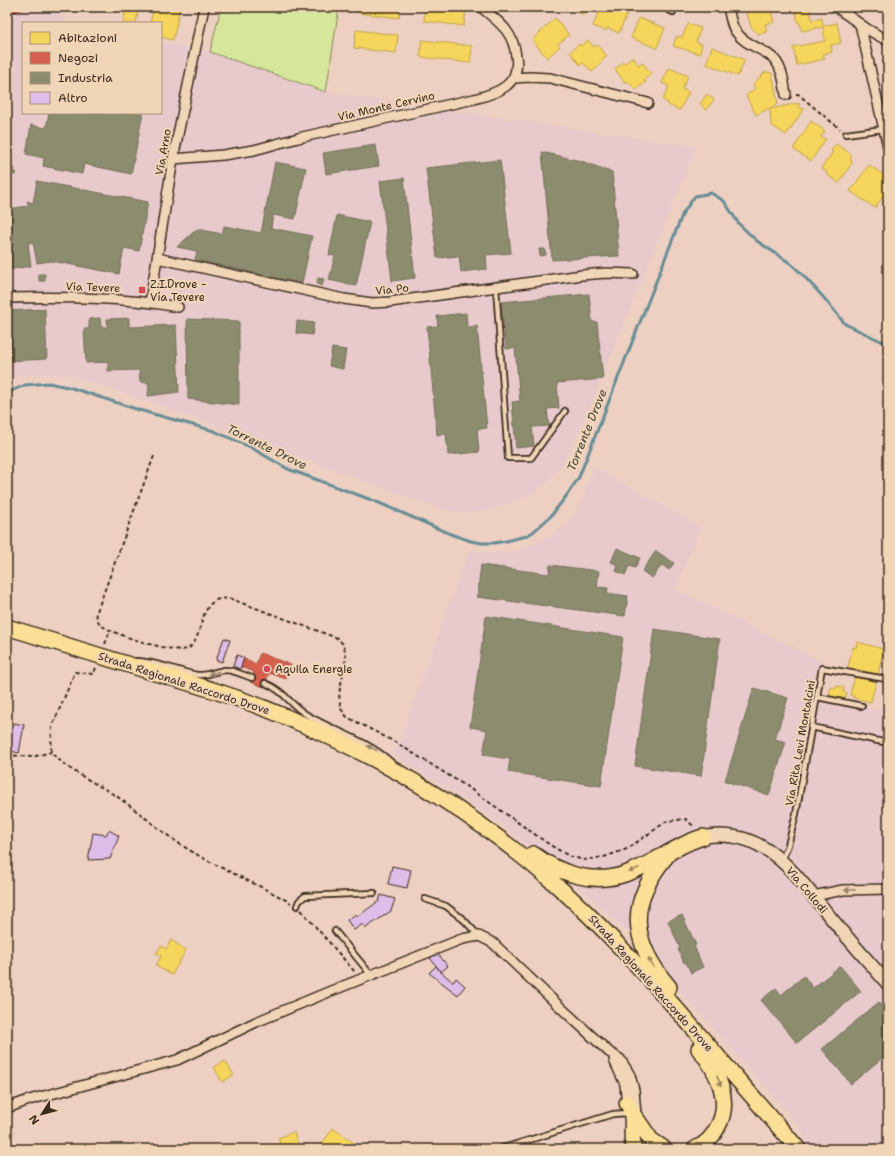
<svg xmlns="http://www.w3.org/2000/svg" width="895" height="1156" font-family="'Shantell Sans',sans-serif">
  <rect width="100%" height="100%" fill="#edd0c1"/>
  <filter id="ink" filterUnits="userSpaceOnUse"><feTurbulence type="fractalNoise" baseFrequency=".025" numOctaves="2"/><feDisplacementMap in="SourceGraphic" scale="8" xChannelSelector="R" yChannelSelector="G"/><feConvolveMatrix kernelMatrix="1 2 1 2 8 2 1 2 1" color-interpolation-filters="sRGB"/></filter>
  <g filter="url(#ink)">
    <path fill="#e8cacd" d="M7,7h54l4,16h-42v90h138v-71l49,10 116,40 370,55 -113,278 -17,33 -15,21 -18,14 -21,10 -23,7 -25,3 -27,-5 -284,-105 -83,-28h-39l-24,2z
      M594,467l107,60 -26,62 149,73 -3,38 67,11v438h-80l-1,-2 -6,-19 -162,-184 -30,-29 -35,-33 -85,-67 -95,-60 75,-205 24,3 22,-1 33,-15 20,-13 13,-22z"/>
    <path fill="#d6e79b" stroke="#88885c" d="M221,7h118l-13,85 -116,-40z"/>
    <path fill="#f6d55c" stroke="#bea249" d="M126,7h13l-3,16h-13z
      M154,7l26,1 -7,32 -12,-3v-14h-11z
      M358,7h42l-1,11 -41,-5z
      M425,7h24l17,2 -2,17 -40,-5z
      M568,7h20l-4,8z
      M601,7h29l-11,26 -12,-5 -1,3 -13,-5z
      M745,7h25l4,15 -9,2 2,8 -9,2 -7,-7 -3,-11h-1z
      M795,7h14l3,13 10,-2 1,8 14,-3 4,20 -10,2 1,7 -9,2 2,5 -28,6 -4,-18 32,-6 -2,-14 -21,4 -2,-8h-2z
      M555,18l14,17 -11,9 2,2 -13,12 -15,-18z
      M639,18l26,10 -8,20 -26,-10z
      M688,24l13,4 -5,14 6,2 -2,10 -27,-8 4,-10 5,1z
      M356,30l42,5 -2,18 -42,-5z
      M422,40l50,6 -2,17 -50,-6z
      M588,40l6,7 3,-2 10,11 -7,7 1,1 -9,8 -9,-9 -3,2 -10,-13 9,-8 2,2z
      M712,47l33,13 -7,16 -32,-12z
      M632,57l7,8 3,-3 9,12 -7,6 2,2 -10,8 -9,-9 -2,2 -10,-14 8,-7 2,1z
      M883,62h5v25h-1z
      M669,68l19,8 -6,13 7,3 -9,18 -12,-5v-2l-5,-3 6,-14 -7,-3z
      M765,72l7,1 6,31 -22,11 -10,-19 9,-8 -2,-4z
      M707,94l7,6 -8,10 -6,-6z
      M799,103v4l5,2 -18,26 -15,-10 -1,-16z
      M811,121l14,10 -4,6 5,2 -15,22 -18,-12z
      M836,144l14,9 2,10 -13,20 -13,-9 1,-2 -6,-4 12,-16 -2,-1z
      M869,165l19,13v11l-13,19 -25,-17z
      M857,642l26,7 -5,26 -30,-8 5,-20 3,1z
      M855,677l21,5 -5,20 -18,-4 1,-2 -4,-1z
      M836,686l8,1 -1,5 4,1 -2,6 -16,-3 2,-9 5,1z
      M171,940l15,10 -14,25 -16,-9 5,-10 -5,-3 5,-7 5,3z
      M225,1061l9,14 -12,7 -8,-15z
      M333,1128l30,21h-37l-5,-4z
      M294,1132l6,17h-18l-4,-11z"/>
    <path fill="#d6604d" stroke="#a8503f" d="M12,7h20l-19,5z
      M260,653l31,12 -5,14 -17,-6 -5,14 -14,-5 4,-10 -13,-5 3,-8 12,5z"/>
    <path fill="#8c8c6e" stroke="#746f56" d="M49,113h25l9,2v-2h60l-12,61 -47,-10 -2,10 -39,-8 1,-8 -18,-4 5,-29 15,3z
      M376,145l3,21 -53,8 -3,-21z
      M542,152l39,9 31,11 7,84 -67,4z
      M7,156l9,18 -9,5z
      M500,160l11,93 -25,2 1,14 -26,3 -2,-16 -22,2 -11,-90z
      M275,162l31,6 -11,51 -22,-4 -2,13 41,8 -10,47 -107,-23 2,-9 -20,-4 20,-18 25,5 2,-8 37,7z
      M404,178l11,100 -23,3 -12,-100z
      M37,181l111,21 -9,49 -15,-3 -5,26 -67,-13 -15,2 -4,-21 -5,1 3,23 -24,4v-61l22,-3 -2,-5 6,2z
      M337,215l33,7 -14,64 -27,-6 6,-24 -6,-1z
      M539,249h6l1,6 -6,1z
      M39,274h6v7h-6z
      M318,278l6,1 -2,7 -5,-2z
      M589,294l3,28h5l6,57 -46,4 2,25 -12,1 2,17 -17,1 2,19 -18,2 -4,-46 8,-1 -5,-53 -9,1 -5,-47z
      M45,309l2,50 -40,2v-50z
      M466,313l1,14 10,-1 10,102 -10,1 2,23 -31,3 -2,-21 -9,1 -10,-108 11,-1 -1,-10z
      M100,318l1,9h7l-1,-8 22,-1v9l47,-2 3,67 -31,4 1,-13 -9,-1 -1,-12 -31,1v-9l-22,1 -2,-34h5v-10z
      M187,319l52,2v84l-51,-6z
      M297,321l17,2 -2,12 -16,-2z
      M332,348l14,2 -3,19 -14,-3z
      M617,548l23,10 -5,10 -6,-2 -4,9 -9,-4 2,-6 -7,-3z
      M656,551l18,12 -5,7 -7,-5 -10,13 -10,-7z
      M481,565l68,9 1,-9 49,6 -2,16 11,1 -1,5 21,3 -3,20 -148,-19z
      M486,616l137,21 -22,149 -93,-14 2,-13 -27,-4 4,-25 -17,-3z
      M654,629l66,10 -19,137 -66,-10z
      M754,688l34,10 -13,41 11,3 -17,53 -44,-14z
      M887,715h1v25l-5,-1z
      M682,915l14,30 -2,1 9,21 -12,6 -5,-11 -2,1 -6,-14 2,-1 -12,-27z
      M840,966l21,25 -64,52 -36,-43 15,-12 5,7 23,-19 9,12z
      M879,1002l9,11v40l-37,31 -29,-35z"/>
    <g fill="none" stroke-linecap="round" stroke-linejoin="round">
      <path stroke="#678c95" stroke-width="3" d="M7,393l18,-8 24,-2 23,5 67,22 75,21 36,16 38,22 89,33 76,33 18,6 11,2h12l12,-2 20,-5 7,-4 18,-16 16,-21 12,-18 104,-264 12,-17 16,-3 13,8 15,23 18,17 33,22 11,10 23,25 21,26 36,17 7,2"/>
    </g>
    <path fill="#debde9" stroke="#3b2a1e" d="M224,638l6,2 -8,22 -6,-2z
      M237,655l7,3 -4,11 -7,-3z
      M14,723l10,2 -5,28 -12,-3v-23l6,1z
      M109,830l10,6 -9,23 -22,1 5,-27 13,2z
      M392,866l19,4 -4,18 -19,-4z
      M381,895l14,4 -4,12 -25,17 -3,-4 -9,6 -7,-10 9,-6 2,2 21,-15z
      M437,953l11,13 -7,6 -11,-14z
      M436,966l5,6 12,10 3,-4 9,8 -7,9 -29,-22z"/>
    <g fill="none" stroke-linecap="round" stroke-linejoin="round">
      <g stroke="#3b2a1e" stroke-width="8">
        <path id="service" d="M662,7l11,5
          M846,134l37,-5
          M496,287l12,171h23l34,-47
          M137,661c21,1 40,10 60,14 10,1 18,-4 28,-5 9,0 18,5 27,8
          M265,683c20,8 25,22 42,32 27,16 60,25 84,47
          M817,697l45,9
          M811,727l77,16
          M782,860l6,-15 8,-31 26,-146 64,11
          M425,899l21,7 18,14 15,16
          M297,906l2,-5 6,-5 69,-3
          M335,931l36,44
          M500,1149l113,-35 14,-1"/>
      </g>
      <g stroke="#3b2a1e" stroke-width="12">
        <path id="minor" d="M728,7c2,8 3,20 9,26 9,13 27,15 38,27 8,10 9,23 11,35
          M836,7l31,22 21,12
          M860,24l28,123
          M514,78l15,-1 21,1 98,25
          M173,159l50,-4 31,-5 44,-12 176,-39c24,-6 47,-14 42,-43 -1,-9 -4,-18 -10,-26 -7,-9 -17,-16 -25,-23
          M157,258l187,41 28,4 18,-1 192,-27 24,-2 27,1
          M7,298c58,-1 115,-1 171,9
          M150,302l23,-143 31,-152
          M813,896l30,-6 45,-1
          M614,1060l11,24 2,23
          M7,1108l22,-8 148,-40 79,-38 75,-31 131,-52 17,-3 14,7 65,62 51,47 11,7 10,16 4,15 2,25"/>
      </g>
      <g stroke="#3b2a1e" stroke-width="15">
        <path id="tertiary" d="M703,837c63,-11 93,39 128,81 18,22 38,44 57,66"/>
      </g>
      <g stroke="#3b2a1e" stroke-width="18">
        <path id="primary" d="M7,627c48,15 96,30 145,45 45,13 90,26 134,45 96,41 189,96 268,166 46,40 86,85 126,130 39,45 79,91 118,136
          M669,853c-41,48 -41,85 0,134
          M533,854c27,20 60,31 92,20 14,-5 27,-12 39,-19 14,-7 24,-14 39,-18
          M627,1103c10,13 2,32 7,46
          M636,1118l15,22 12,8
          M695,1149c10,-4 17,-11 22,-21 16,-27 0,-58 -18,-79"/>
      </g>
      <path stroke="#3b2a1e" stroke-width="2" stroke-dasharray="4 3" stroke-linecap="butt" d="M796,94h2l42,35
        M154,456l-58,158c1,4 2,9 5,11 10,9 75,29 86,24 20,-10 8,-56 44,-50l106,39 6,6 2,7 1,7 -7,36 2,15 6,8 48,25 74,46 81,57 19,11 15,4 20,-3 23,-8 40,-28 19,-2 8,8
        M105,644l5,-13
        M96,668l-3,6 -18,-2 -23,55 -1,25c19,21 48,32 71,48 25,18 47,39 74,54 31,18 64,31 95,49
        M7,755l25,2 19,-5
        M301,910l54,62"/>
      <use href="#service" stroke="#f1d5b7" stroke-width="4.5"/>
      <use href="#minor" stroke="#f1d5b7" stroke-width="9"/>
      <use href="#tertiary" stroke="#f1d5b7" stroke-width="12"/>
      <use href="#primary" stroke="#fbdf96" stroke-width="15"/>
    </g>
    <defs><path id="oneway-solid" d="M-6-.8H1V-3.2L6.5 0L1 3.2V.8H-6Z"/></defs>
    <g fill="#96806a">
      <use href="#oneway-solid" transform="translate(214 673) rotate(164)"/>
      <use href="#oneway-solid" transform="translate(372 748) rotate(-152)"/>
      <use href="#oneway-solid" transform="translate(850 890) rotate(177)"/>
    </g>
    <g fill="#9b845a">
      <use href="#oneway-solid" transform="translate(634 870) rotate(156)"/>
      <use href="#oneway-solid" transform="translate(651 963) rotate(-121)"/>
      <use href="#oneway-solid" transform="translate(719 1081) rotate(69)"/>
    </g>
  </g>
  <g fill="#d1495b" stroke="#f1d5b7" stroke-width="1.5">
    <rect x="138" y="286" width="8" height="8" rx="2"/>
    <circle cx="267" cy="669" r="4"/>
  </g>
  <g text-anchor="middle" stroke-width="4" stroke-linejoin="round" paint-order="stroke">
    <g font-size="11" fill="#3b2a1e" stroke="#f1d5b7">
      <text transform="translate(386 106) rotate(-13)" y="4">Via Monte Cervino</text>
      <text transform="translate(163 152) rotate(-80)" y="4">Via Arno</text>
      <text transform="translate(93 287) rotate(2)" y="4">Via Tevere</text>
      <text transform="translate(392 289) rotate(-6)" y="4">Via Po</text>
      <text transform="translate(184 683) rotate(18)" y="4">Strada Regionale Raccordo Drove</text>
      <text transform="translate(800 743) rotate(-80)" y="4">Via Rita Levi Montalcini</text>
      <text transform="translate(807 890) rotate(50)" y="4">Via Collodi</text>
      <text transform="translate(651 983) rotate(48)" y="4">Strada Regionale Raccordo Drove</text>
    </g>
    <g font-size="11" fill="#3b2a1e" stroke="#f1d5b7" text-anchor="start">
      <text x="150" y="288">Z.I.Drove -<tspan x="150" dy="13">Via Tevere</tspan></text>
      <text x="275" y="673">Aquila Energie</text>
    </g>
    <g font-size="12" font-style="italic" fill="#46423c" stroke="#f1d5b7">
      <text transform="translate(587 430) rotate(-68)" y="4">Torrente Drove</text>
      <text transform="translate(267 447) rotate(26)" y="4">Torrente Drove</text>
    </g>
  </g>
  <rect width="895" height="1156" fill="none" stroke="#f1d5b7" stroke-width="24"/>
  <rect x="12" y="12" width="871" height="1132" fill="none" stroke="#3b2a1e" stroke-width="1.5" filter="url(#ink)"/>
  <rect x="22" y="22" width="140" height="92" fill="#f1d5b7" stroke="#a8917a"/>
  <rect x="30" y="32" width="20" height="12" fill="#f6d55c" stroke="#a8917a"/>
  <text x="58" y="42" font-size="12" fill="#3b2a1e">Abitazioni</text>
  <rect x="30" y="52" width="20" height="12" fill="#d6604d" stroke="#a8917a"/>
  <text x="58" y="62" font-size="12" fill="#3b2a1e">Negozi</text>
  <rect x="30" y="72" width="20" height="12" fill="#8c8c6e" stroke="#a8917a"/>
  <text x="58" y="82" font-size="12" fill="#3b2a1e">Industria</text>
  <rect x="30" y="92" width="20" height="12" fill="#debde9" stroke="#a8917a"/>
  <text x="58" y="102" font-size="12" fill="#3b2a1e">Altro</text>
  <g transform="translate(42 1114) rotate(234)" stroke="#f1d5b7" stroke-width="3" paint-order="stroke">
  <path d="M0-3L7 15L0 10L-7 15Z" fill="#3b2a1e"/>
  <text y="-6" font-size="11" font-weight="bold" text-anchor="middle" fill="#3b2a1e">N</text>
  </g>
</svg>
